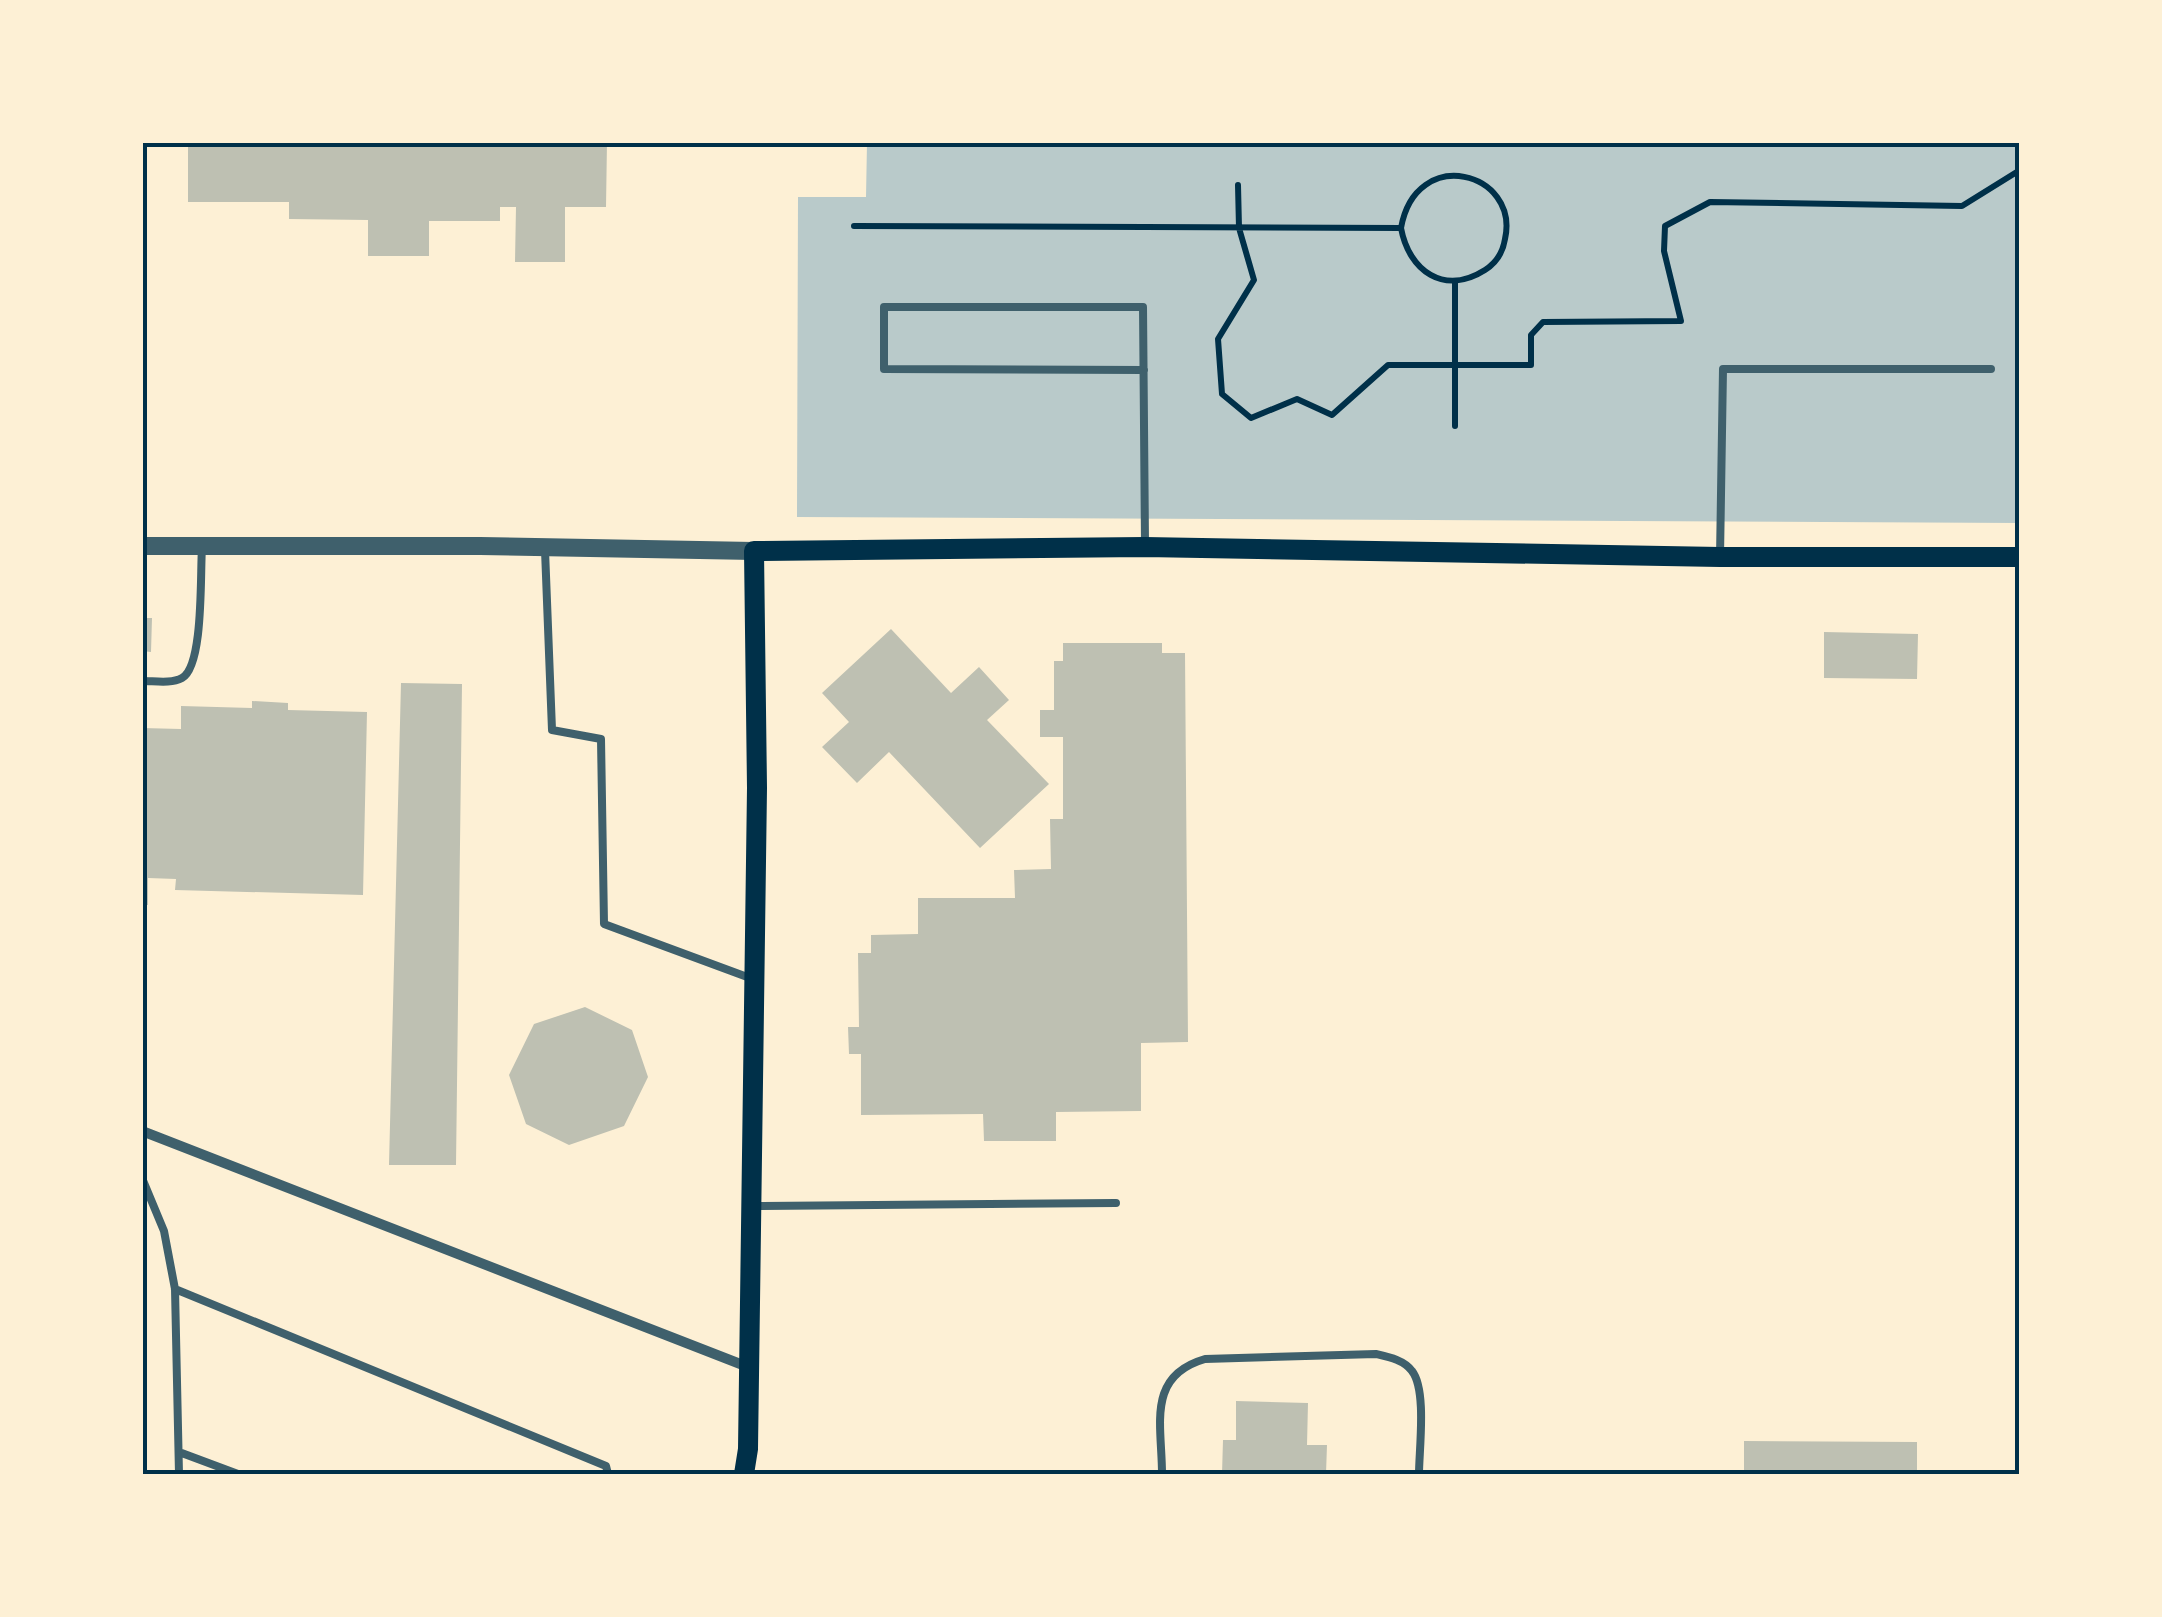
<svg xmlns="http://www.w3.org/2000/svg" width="2162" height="1617" font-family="'Exo 2',sans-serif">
  <rect width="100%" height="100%" fill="#fdf0d5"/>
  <path fill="#b9caca" d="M867,143h1152v380l-1222,-6 1,-320h68z"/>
  <path fill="#bec0b2" d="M188,142h419l-1,65h-41v55h-50l1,-55h-16v14h-71v35h-61v-36l-79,-1v-17h-101z
    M142,618h10l-1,34 -9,-1z
    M891,629l60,64 28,-26 30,33 -22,20 62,64 -69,64 -91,-96 -32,31 -35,-36 27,-25 -27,-29z
    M1824,632l94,2 -1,45 -93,-1z
    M1063,643h99v10h23l3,389 -47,1v68l-85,1v29h-72l-1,-27 -122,1v-61h-12l-1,-27h11l-1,-74h13v-18l47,-1v-36h97l-1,-28 37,-1 -1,-50h13v-82h-23v-27h14v-49h9z
    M401,683l61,1 -6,481h-67z
    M252,701l36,2v7l79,2 -4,183 -188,-5 1,-11 -28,-1v27h-6v-177l39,1v-23l71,2z
    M585,1007l47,23 16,47 -24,49 -55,19 -43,-21 -17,-49 25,-51z
    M1236,1401l72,2 -1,42h20l-1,29h-104l1,-34h13z
    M1744,1441l173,1v32h-173z"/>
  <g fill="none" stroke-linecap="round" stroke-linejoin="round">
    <path stroke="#003049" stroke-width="6" d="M1238,185l1,43 15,52 -36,59 4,55 29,24 46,-19 35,16 56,-50h143v-30l12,-13 138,-1 -17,-70 1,-25 45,-24 252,4 58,-36
      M854,226l547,2c8,43 43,68 84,42 11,-7 18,-18 20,-31 15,-67 -89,-95 -104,-11
      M1455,281v145"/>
    <path stroke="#3f606c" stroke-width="8" d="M1144,370l-260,-1v-62h259l2,236
      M545,550l7,180 49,9 3,185 146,54
      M1720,557l3,-188h268
      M142,681c13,0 29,3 40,-3 22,-12 18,-105 20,-130
      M142,1178l22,53 11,58 4,185
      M756,1206l360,-3
      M175,1289l431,177 2,8
      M179,1452l59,22
      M1162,1474c0,-49 -16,-98 43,-115l171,-5c13,3 28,6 36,17 15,19 7,79 7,103"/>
    <path stroke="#3f606c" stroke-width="10" d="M142,1131l606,236"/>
    <path stroke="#3f606c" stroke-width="18" d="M142,546h338l274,5"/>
    <path stroke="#003049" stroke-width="20" d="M744,1474l4,-25 9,-661 -3,-237 391,-4 575,10h300"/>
  </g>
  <rect width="2162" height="1617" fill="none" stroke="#fdf0d5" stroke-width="290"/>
  <rect x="145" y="145" width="1872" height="1327" fill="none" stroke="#003049" stroke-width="4"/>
</svg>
